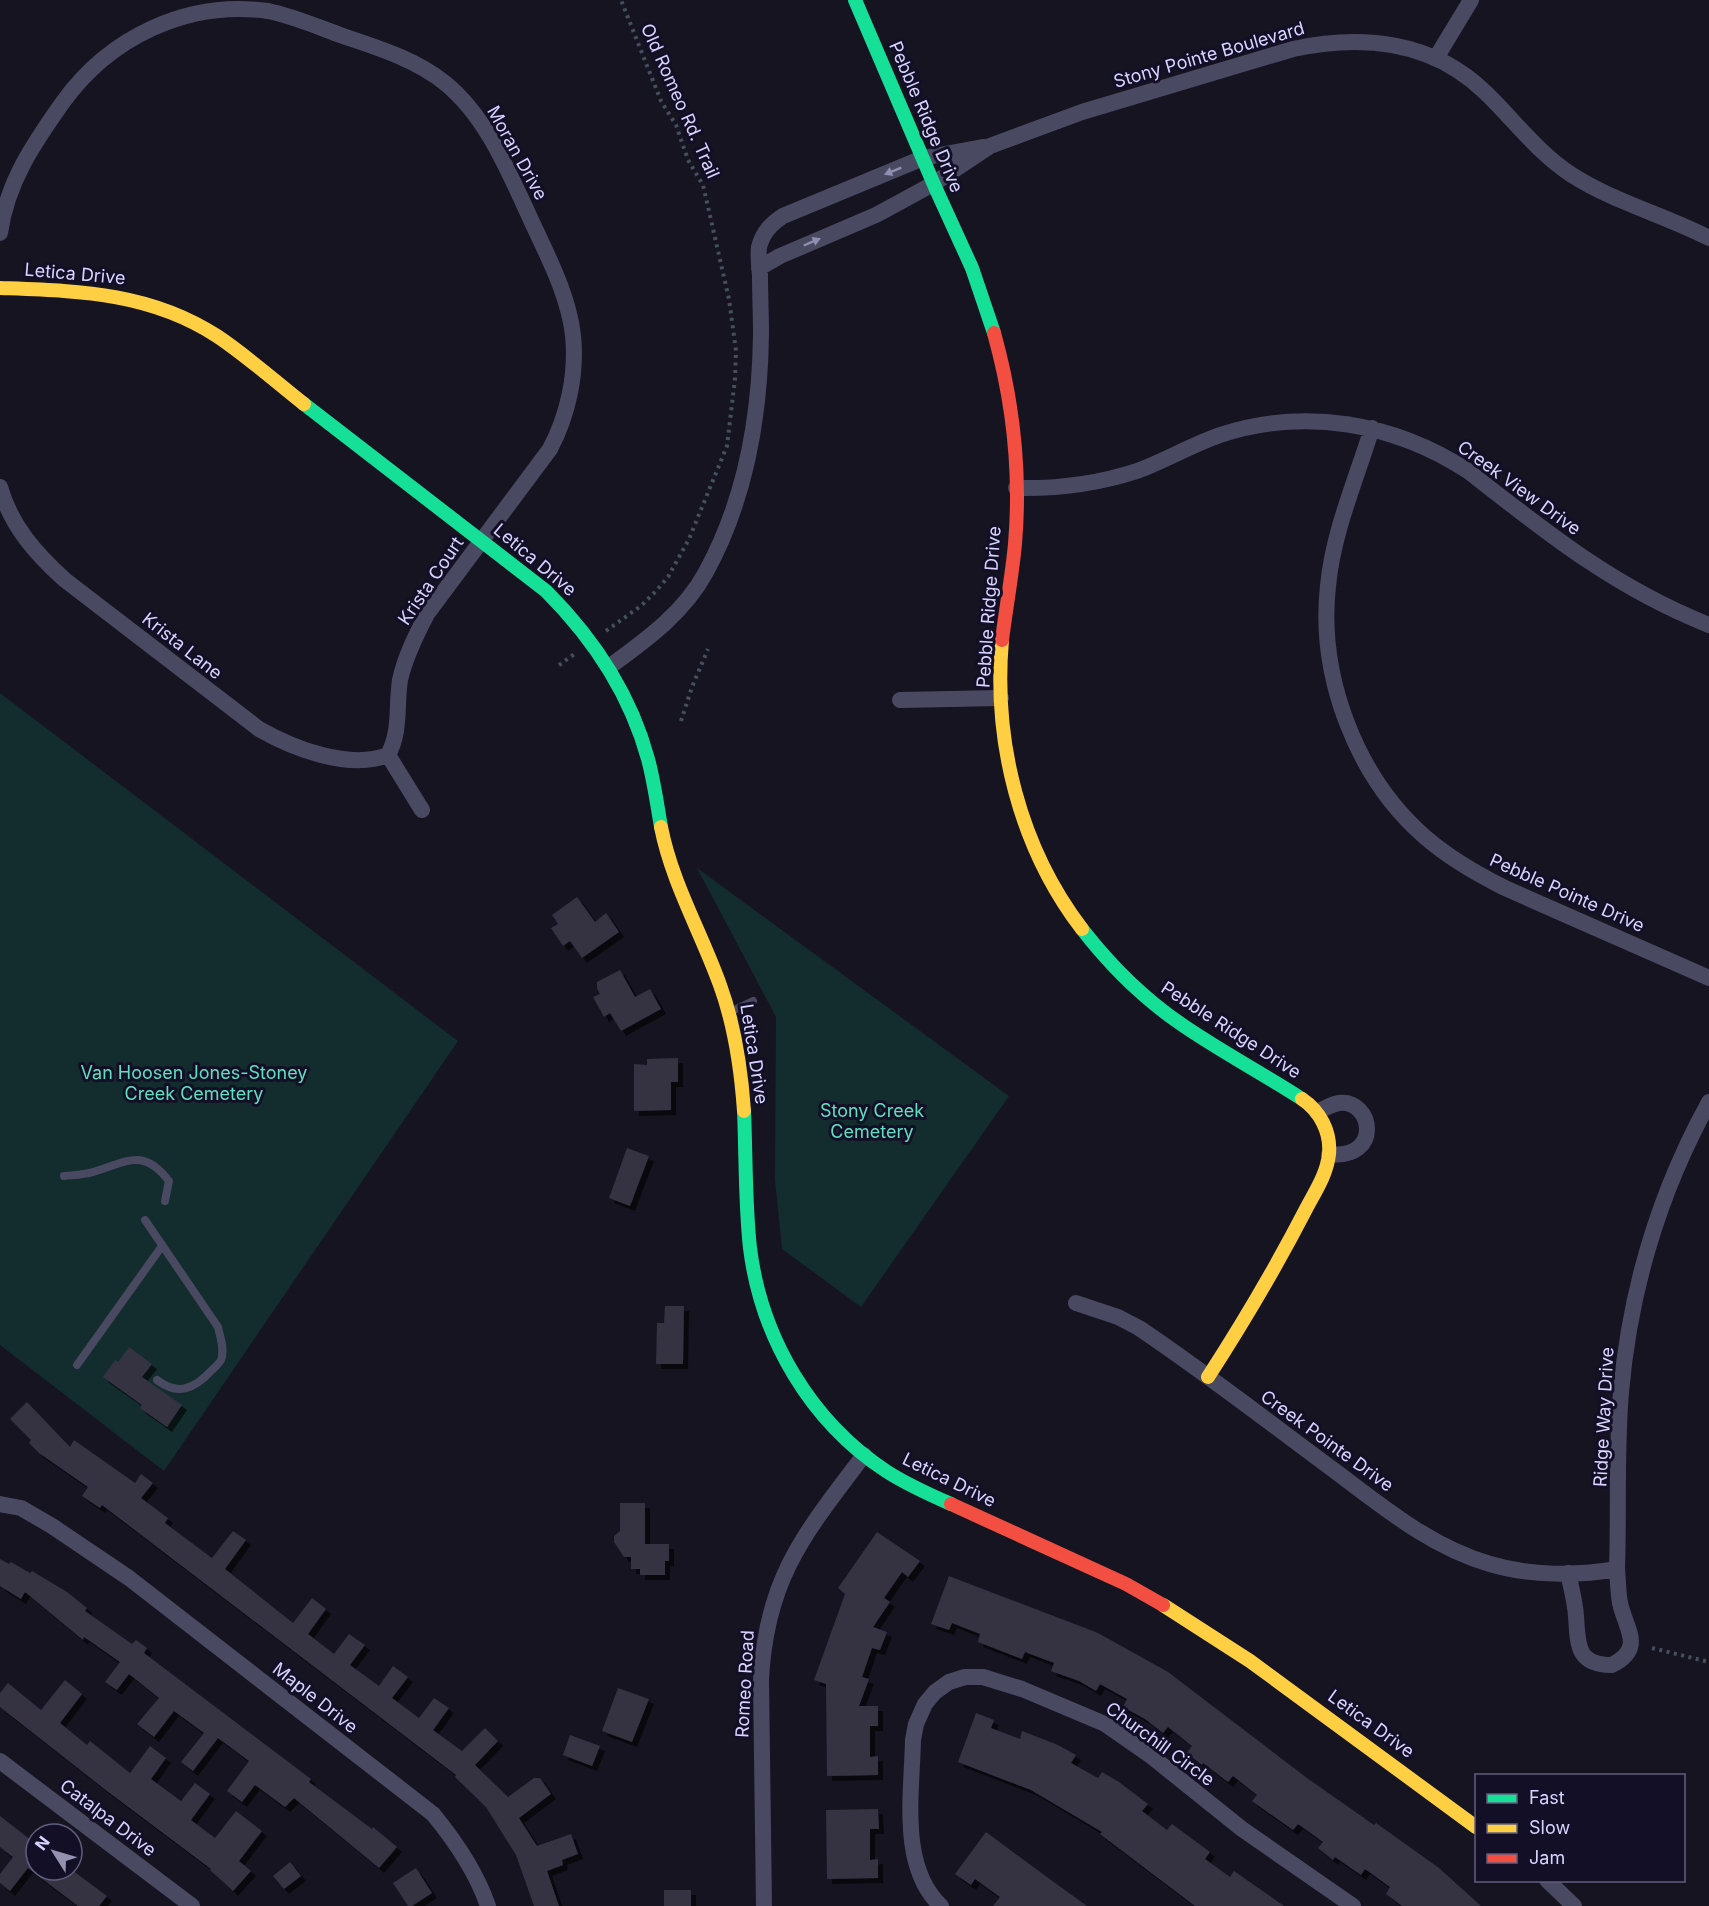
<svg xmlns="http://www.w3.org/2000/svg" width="1709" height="1906" font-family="Inter,sans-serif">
  <defs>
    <filter id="shadow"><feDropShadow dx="5" dy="5" stdDeviation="0" flood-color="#0009"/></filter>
  </defs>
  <rect width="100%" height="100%" fill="#161421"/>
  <path fill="#132c2d" d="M0,693l458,348 -294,430 -164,-126z
    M697,868l312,228 -148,211 -79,-58 -7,-69 1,-163z"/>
  <path fill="#343243" filter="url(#shadow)" d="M577,897l18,25 11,-9 13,19 -37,26 -12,-17 -7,5 -12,-18 7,-4 -6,-9z
    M620,970l15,27 15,-8 11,20 -40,22 -11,-18 -6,4 -11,-20 7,-3 -3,-6v-6z
    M678,1058v24h-7v28l-37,1v-47l13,1v-6z
    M627,1148l22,8 -19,50 -21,-8z
    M665,1306h19l-1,58h-27l1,-41h7z
    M129,1347l23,17 -10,13 40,28 -15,22 -27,-19 2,-3 -39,-28 12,-17 3,2z
    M27,1402l43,45 4,-7 61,43 6,-9 12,9 -12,15 27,20 -3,5 47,35 21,-27 13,9 -21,29 68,54 19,-25 14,11 -18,25 26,20 15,-20 16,11 -15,20 29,21 14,-20 15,11 -16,21 27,20 15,-20 15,10 -16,22 29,21 23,-23 13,13 -23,24 33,32 26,-19h6l11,16 -32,24 18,28 34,-12 7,20 -16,6 1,5 -16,6 12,35h-25l-18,-51 -30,-48 -31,-30 1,-2 -354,-270 -2,3 -18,-12 6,-9 -49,-34 -10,-10 2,-3 -21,-21z
    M620,1503h25v41h24v17h-4v14h-25v-6h-9v-12h-7l-10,-15v-6l6,-5z
    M877,1532l43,29 -12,16 -6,-5 -18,26 6,4 -17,25 14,5 -7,18 -8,-2 -10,29 7,2 -10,27h19v20h-8v31l8,-1v19l-51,1 -1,-92 -12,-4 31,-86 -7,-6z
    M0,1559l9,5 2,-2 19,11 2,-2 35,21 20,16 -2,3 47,33 4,-4 11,8 -3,5 167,126 -2,3 63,47 1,-2 24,20 -18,21 -85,-70 -9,9 -30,-22 -13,17 -15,-11 22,-30 -31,-23 -25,33 -12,-9 23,-29 -30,-22 -20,26 -17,-13 22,-26 -30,-24 -12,16 -12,-8 15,-20 -36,-25 -1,3 -58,-48 -4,7 -21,-13z
    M949,1576l149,57 70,39 139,106 67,47 2,-2 63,45 42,38h-79l-16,-12 4,-7 -25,-18 -4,6 -26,-18 -2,3 -15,-12 5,-6 -25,-18 -5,6 -41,-29 5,-6 -24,-19 -5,6 -25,-19 -1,2 -15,-12 5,-7 -24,-19 -5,6 -18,-14 -22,-12 4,-8 -27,-15 -4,7 -17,-10 -28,-10 3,-8 -29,-11 -3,7 -44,-17 2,-8 -28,-11 -3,7 -18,-6z
    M65,1680l17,14 -22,29 27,22 3,-4 40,32 20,-27 16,12 -15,21 30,22 14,-18 15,11 -19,26 24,18 21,-27 26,20 -23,30 12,10 -18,20 -23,-21 1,-1 -104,-78 -107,-84v-14l8,-10 33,27z
    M618,1688l31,11 -17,43 -30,-11z
    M976,1713l18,7 -3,8 29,11 2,-8 36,14 18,10 -5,8 27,15 4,-6 17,10 29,22 -6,7 25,19 5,-6 38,28 -5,7 25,18 4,-6 50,35h-89l-95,-72 2,-2 -71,-42 -73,-28z
    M570,1735l30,11 -8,20 -29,-11z
    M878,1809l1,20h-9v31l8,-1v19l-51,1 -1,-69z
    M0,1816l36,28v26h36l35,26 -8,10h-21l-50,-38 -18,23 -10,-8v-9l13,-17 -13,-10z
    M986,1832l65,48 36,26h-94l7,-9 -25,-18 -4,6 -16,-11z
    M290,1862l11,14 -17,13 -11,-13z
    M416,1868l16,25 -20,13h-4l-15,-23z
    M664,1890h27v16h-27z"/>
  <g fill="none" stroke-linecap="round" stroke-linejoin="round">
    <path stroke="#44505f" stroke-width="4" stroke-dasharray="3 4.5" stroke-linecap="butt" d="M606,631l36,-26 14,-14 12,-14 21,-38 38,-93 8,-67 1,-28 -7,-52 -26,-114 -15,-25 -12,-35 -15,-24 -40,-101
      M559,665l17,-12
      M681,721l11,-34 16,-38
      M1652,1648l57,14"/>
    <path stroke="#4a4962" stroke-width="8" d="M730,1012l23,-11
      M64,1176c10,-1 20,-1 29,-4 34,-10 50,-25 76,9l-4,20
      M145,1220l73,107c2,9 7,23 3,33 -2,4 -7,8 -10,11 -17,18 -33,25 -54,9
      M77,1365l85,-119"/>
    <path stroke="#4a4962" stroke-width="16" d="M1436,58l35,-58
      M0,233c7,-51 34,-90 63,-131 47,-65 124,-102 205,-91 25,5 50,16 75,25 35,12 72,23 102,47 42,34 64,90 86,137 17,37 37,74 42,115 4,39 -5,80 -23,114l-123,165c-11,21 -22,43 -27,66 -4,26 1,51 -12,75l34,55
      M759,268l21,-12 96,-41 24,-13 33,-18 57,-38 92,-34 211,-63c70,-15 140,-8 193,44 28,27 52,60 86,82 42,27 92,40 137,63
      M1372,428c-16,52 -39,104 -44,158 -10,90 28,191 97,251 24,21 52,37 80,51l204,90
      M0,487c11,39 36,67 65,93l194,149c35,20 90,41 129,26
      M1016,488c41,1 81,-4 121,-17 28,-10 54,-26 83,-36 85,-28 174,-12 248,36 78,61 147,117 241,154
      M609,667c37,-27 75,-54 97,-95 40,-73 54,-156 55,-238 0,-20 -1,-40 -1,-59 -1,-9 -2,-19 -1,-28 4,-15 12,-23 24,-31l140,-58 60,-11
      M900,700l101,-2
      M1317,1112c7,-3 15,-8 22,-9 34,-4 44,57 -10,51
      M1076,1303l42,14 21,11c67,45 131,95 196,143 48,36 96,76 155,93 40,12 87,12 127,5 2,-59 -1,-119 4,-177 9,-102 39,-201 88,-290
      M0,1504l21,4 31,18 77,52 304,236c23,28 43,57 55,92
      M1568,1573c3,14 7,28 8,43 2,28 0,49 36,49 33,-17 14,-35 8,-62 -2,-11 -2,-23 -3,-34
      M0,1761l192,145
      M1547,1880l27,26
      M764,1906l-3,-226c5,-102 44,-147 103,-225
      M941,1906c-42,-39 -29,-113 -28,-166l3,-16 9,-20 10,-12 14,-10 16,-5h18l39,12 83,35 46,32 91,73 111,77"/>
    <path stroke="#16e098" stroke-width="14" d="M855,0l80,187 37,81 22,65
      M304,404l242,187c48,48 84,102 102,168 6,22 9,45 13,68
      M1082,929c28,36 61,69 99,95 39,27 81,49 121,75
      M744,1111c2,45 1,92 6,137 11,89 60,173 136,223 20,13 42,23 65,33"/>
    <path stroke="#ffcf43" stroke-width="14" d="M0,288c78,3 149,4 217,48 30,20 59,46 87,68
      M1002,640c-9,102 18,208 80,289
      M661,827c11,56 40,105 59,158 15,41 21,83 24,126
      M1208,1377c35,-54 68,-110 98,-168 9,-17 21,-35 23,-55 2,-22 -9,-43 -27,-55
      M1163,1605l87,56 226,166"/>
    <path stroke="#f24e42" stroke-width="14" d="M994,333c19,68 27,140 21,211 -3,32 -9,64 -13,96
      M951,1504l175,80 37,21"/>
  </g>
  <defs><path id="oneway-solid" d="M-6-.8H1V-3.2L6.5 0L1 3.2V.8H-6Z" transform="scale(1.5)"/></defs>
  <g fill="#928eb0">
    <use href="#oneway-solid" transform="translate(893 171) rotate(158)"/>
    <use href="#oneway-solid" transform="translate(812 242) rotate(-23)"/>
  </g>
  <g text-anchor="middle" stroke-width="6" stroke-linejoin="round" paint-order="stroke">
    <g font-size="18" fill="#d9d4ff" stroke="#130f26">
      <text transform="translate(1209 55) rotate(-16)" y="6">Stony Pointe Boulevard</text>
      <text transform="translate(680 101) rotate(66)" y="6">Old Romeo Rd. Trail</text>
      <text transform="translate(926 117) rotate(67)" y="6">Pebble Ridge Drive</text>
      <text transform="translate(517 153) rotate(61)" y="6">Moran Drive</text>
      <text transform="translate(75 274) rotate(5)" y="6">Letica Drive</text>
      <text transform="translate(1519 488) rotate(36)" y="6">Creek View Drive</text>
      <text transform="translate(535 560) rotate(40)" y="6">Letica Drive</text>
      <text transform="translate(431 581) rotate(-56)" y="6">Krista Court</text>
      <text transform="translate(989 607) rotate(-86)" y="6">Pebble Ridge Drive</text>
      <text transform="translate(182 646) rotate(38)" y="6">Krista Lane</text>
      <text transform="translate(1567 893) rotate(24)" y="6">Pebble Pointe Drive</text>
      <text transform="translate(1231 1030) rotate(33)" y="6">Pebble Ridge Drive</text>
      <text transform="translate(754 1054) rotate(81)" y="6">Letica Drive</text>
      <text transform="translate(1604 1417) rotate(-87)" y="6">Ridge Way Drive</text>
      <text transform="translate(1327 1441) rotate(36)" y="6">Creek Pointe Drive</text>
      <text transform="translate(949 1480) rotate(26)" y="6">Letica Drive</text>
      <text transform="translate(745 1684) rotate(-87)" y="6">Romeo Road</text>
      <text transform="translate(315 1698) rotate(38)" y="6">Maple Drive</text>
      <text transform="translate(1371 1724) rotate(36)" y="6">Letica Drive</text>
      <text transform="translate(1160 1744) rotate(36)" y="6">Churchill Circle</text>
      <text transform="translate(108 1818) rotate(37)" y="6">Catalpa Drive</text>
    </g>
    <g font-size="18" fill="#5fe0c0" stroke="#130f26">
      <text x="194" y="1079">Van Hoosen Jones-Stoney<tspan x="194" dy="21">Creek Cemetery</tspan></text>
      <text x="872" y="1117">Stony Creek<tspan x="872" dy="21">Cemetery</tspan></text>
    </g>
  </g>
  <rect x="1475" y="1774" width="210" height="108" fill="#130f26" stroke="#625e7d" stroke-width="1.5"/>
  <rect x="1487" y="1794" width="30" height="9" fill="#16e098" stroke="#625e7d" stroke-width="1.5"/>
  <text x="1529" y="1804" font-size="18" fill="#d9d4ff">Fast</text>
  <rect x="1487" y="1824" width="30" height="9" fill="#ffcf43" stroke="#625e7d" stroke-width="1.5"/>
  <text x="1529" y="1834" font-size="18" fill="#d9d4ff">Slow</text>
  <rect x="1487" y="1854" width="30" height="9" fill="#f24e42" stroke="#625e7d" stroke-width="1.5"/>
  <text x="1529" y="1864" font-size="18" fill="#d9d4ff">Jam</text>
  <g transform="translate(54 1852) rotate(307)"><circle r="28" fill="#130f26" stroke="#625e7d" stroke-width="1.5"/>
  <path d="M0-4.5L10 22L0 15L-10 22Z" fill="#9591b1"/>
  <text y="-9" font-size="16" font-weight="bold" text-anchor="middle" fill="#d9d4ff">N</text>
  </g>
</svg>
